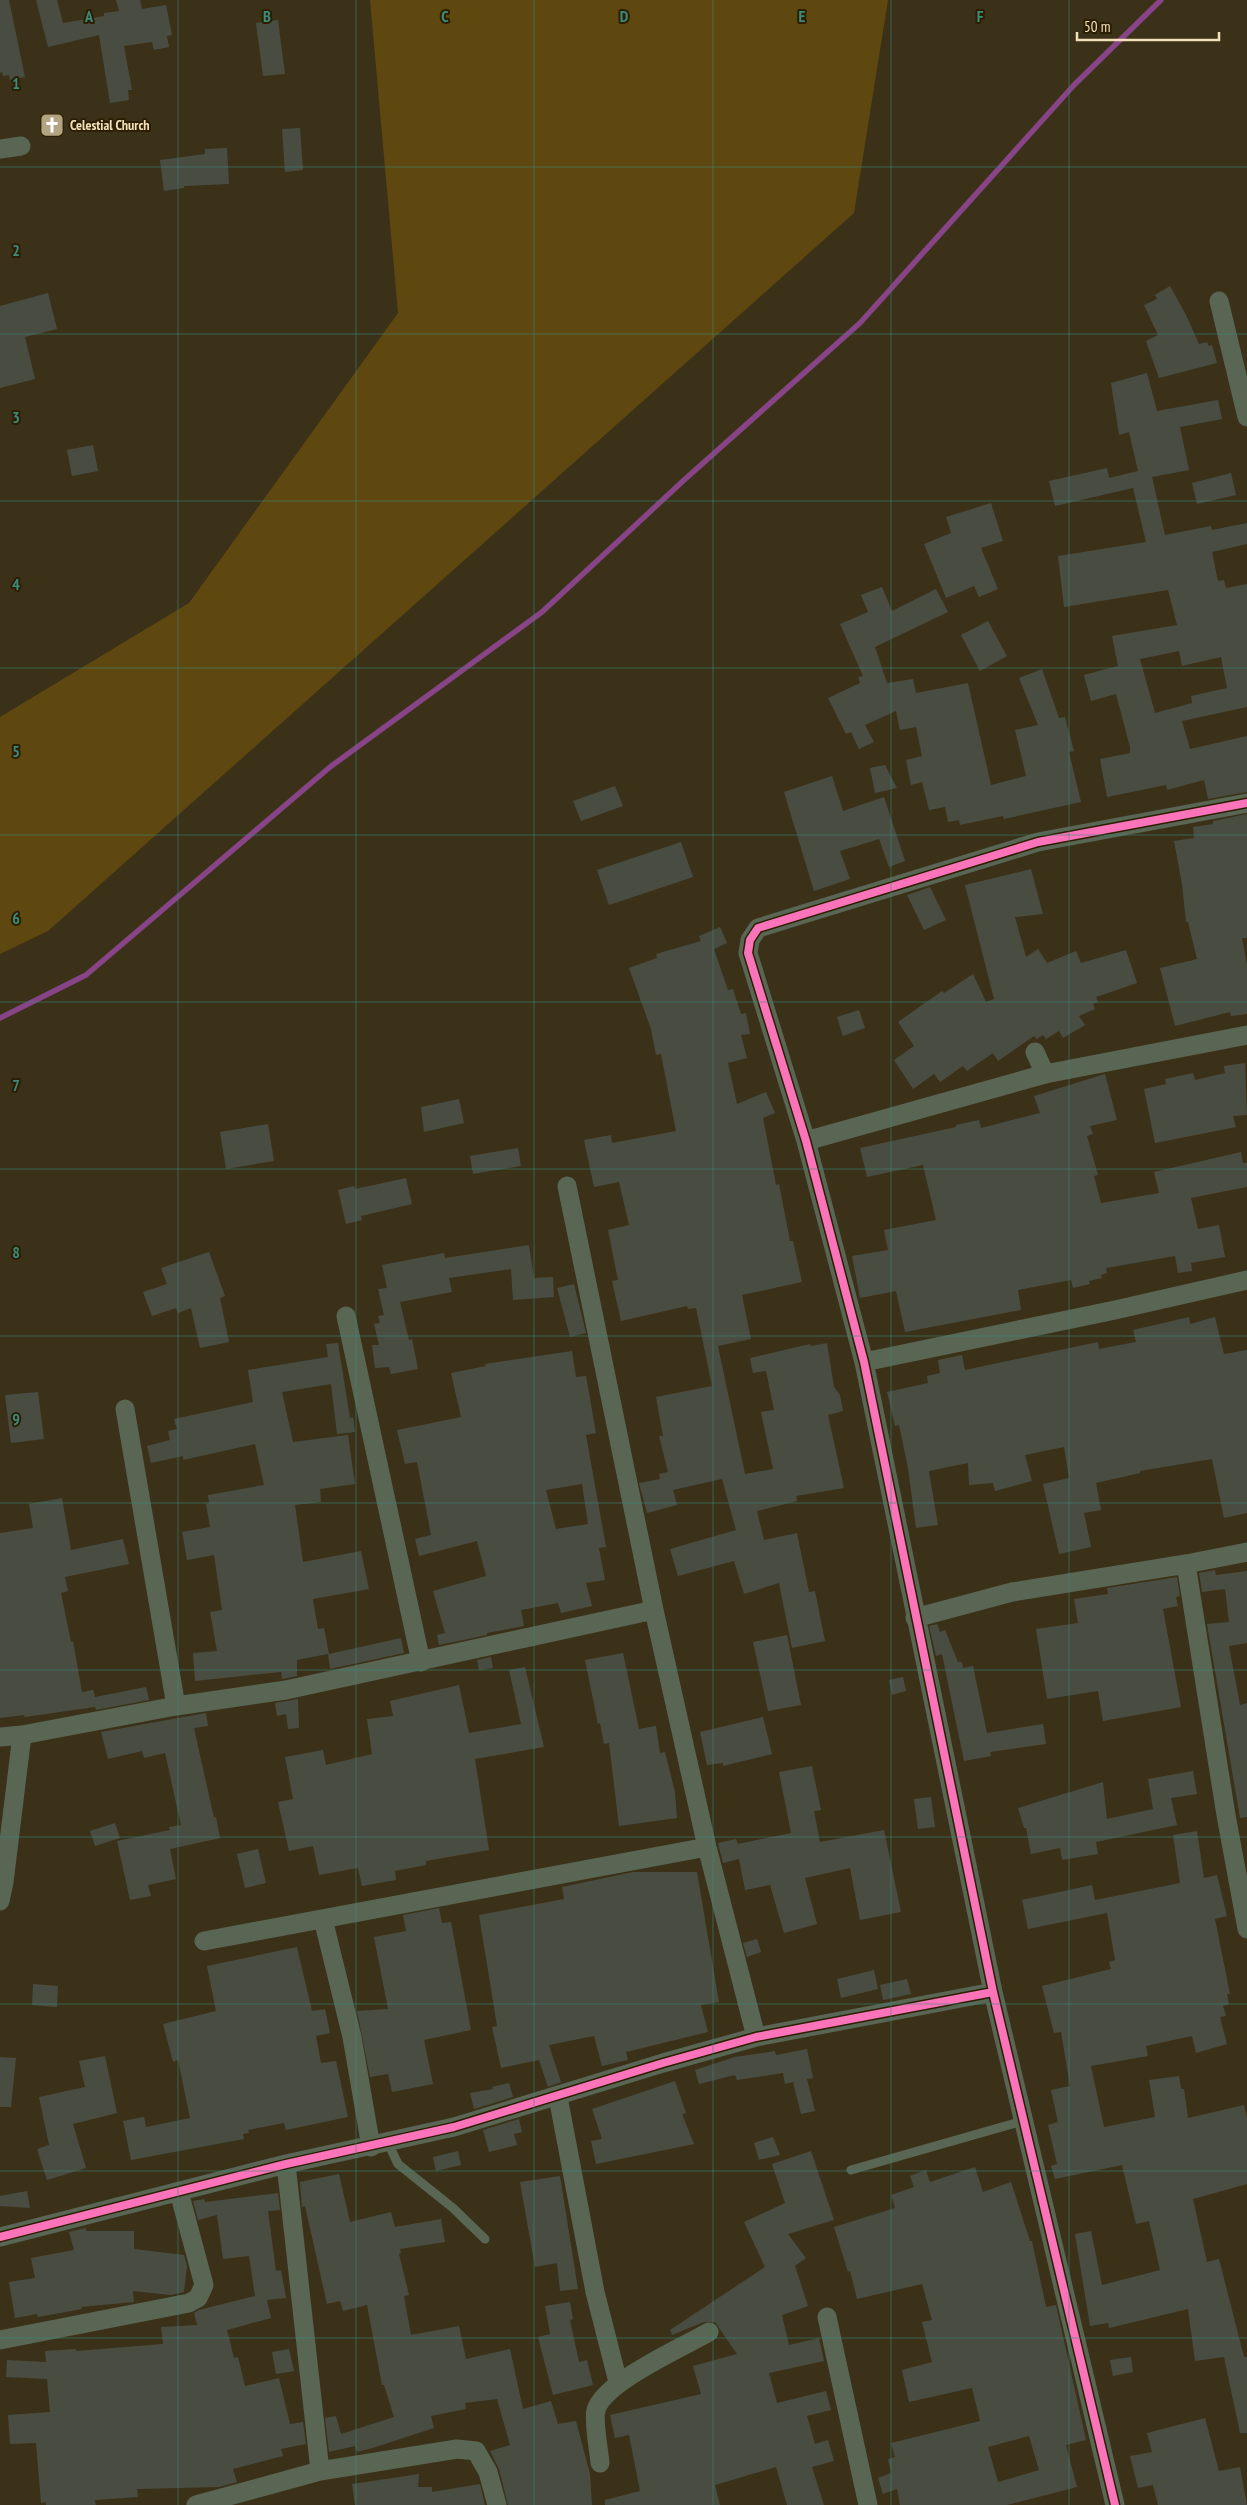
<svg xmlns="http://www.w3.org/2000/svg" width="1247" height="2505" font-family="'PT Sans Narrow',sans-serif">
  <rect width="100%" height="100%" fill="#3b3119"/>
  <path fill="#5f480f" d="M370,0h518l-34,213 -806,718 -48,23v-237l189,-114 209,-290z"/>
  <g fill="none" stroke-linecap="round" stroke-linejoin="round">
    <path stroke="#874487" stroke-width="5.5" d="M0,1018l86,-43 244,-208 212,-155 141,-131 177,-158 214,-238 87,-85"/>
  </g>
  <path fill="#494d41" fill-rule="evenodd" d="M0,0h9l16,77 -15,3 -1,-5 -6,1 -1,-4 -2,1z
    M36,0h21l6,23 41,-7v-3l15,-2 -3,-11h24l2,9 24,-4 6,30 -5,1 2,11 -15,3 -2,-8 -28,4 8,44h-4l1,10 -19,3 -11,-68 -51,12z
    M278,20l7,54 -22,2 -7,-53z
    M300,128l3,42 -18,2 -3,-43z
    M227,148l2,36 -45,2v2l-20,3 -4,-31 45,-6v-5z
    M1170,286l16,29 13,29 8,-2 2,4 3,-1 5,18 -58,15 -13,-37 12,-6 -14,-30 13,-6 -2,-4z
    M48,293l9,36 -32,8 10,42 -35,9v-82z
    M1147,373l10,38 61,-11 4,19 -42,8 9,43 -37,7 13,58 46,-9 1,4 35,-7v21l-35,8 6,29 6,-1 2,8 21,-4v123l-65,14 8,28 57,-13v56l-39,7 -4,-19 -37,10 -1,-5 -59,12 -7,-38 30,-6v-6l-14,-53 -25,7 -7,-26 34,-9 -6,-30 65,-11 -9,-35 -104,17 -6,-51 88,-14 -13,-54 -78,18 -6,-25 58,-13 2,10 29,-7 -9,-39 -10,3 -8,-52zM1179,651l3,15 39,-9 6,31 -36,8 1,7 -37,10 -15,-54z
    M93,445l5,26 -26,5 -5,-26z
    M1231,473l5,22 -39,9 -5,-21z
    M991,503l12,38 -22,7 17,41 -19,8 -5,-11 -28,12 -22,-54 27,-11 -5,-16z
    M882,587l10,24 44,-22 12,23 -73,35 12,36 26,-4 3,14 52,-10 23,102 35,-9 -11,-46 23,-5 -19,-47 23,-9 17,49 6,-1 9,34 -5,1 12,50 -77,17 -1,-3 -43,9 -1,-5 -11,2 -3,-15 -16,3 -7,-28 -11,3 -5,-25 16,-4 -6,-29 -16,3 -4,-19 -31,14 9,17 -15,7 -8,-17 -5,2 -18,-36 32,-15 -2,-6 5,-1 -23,-52 28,-12 -7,-17z
    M988,621l19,35 -27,15 -19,-36z
    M885,765l12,23 -22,5 -5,-25z
    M832,776l11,35 41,-14 21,64 -16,6 -10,-28 -39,12 10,28 -36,12 -30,-99z
    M615,786l8,20 -42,15 -8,-20z
    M1247,814v124h-5l5,27v49l-16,2 -1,-4 -55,14 -15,-58 37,-9 -9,-37h-2l-4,-38 -8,-43 20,-3 -1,-11 20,-3v-3z
    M681,842l12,35 -84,28 -12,-35z
    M1031,869l12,45 -28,3 11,40 12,-8 9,14 29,-12 5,12 45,-13 11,33 -41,14 2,5 -5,2 2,5 -16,7 6,9 -22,13 -4,-7 -13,8 -3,-4 -6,4 -3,-3 -36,25 -5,-8 -26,18 -4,-5 -23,16 -6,-8 -21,15 -19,-29 20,-14 -16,-24 44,-31 2,2 29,-19 13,28 8,-3 -29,-114z
    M930,887l16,33 -22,10 -17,-35z
    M720,927l7,16 -13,6 14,41 5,-1 8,25 5,-1 4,21 -9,1 6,23 -19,5 9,41 29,-12 9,21 -12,5 13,67 3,-1 11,57h3l9,41 -60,13 9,44 -33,7 27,128 28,-5 -12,-57 13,-2 -8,-39 -13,2 -3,-15 60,-14 1,2 16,-3 7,44 6,8 3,16 -15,4 16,73 -48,8 1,5 -40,10 7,29 33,-7 12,59 6,-1 10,50 -33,7 -13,-65 -35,11 -10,-33 -56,15 -8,-27 66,-19 -14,-51 -49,11 4,15 -30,8 -8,-30 21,-4 -1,-5 9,-2 -9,-36h4l-7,-39 56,-11 -16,-78 -8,1 -1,-3 -66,15 -9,-40 6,-1 -10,-50 21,-5 -10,-43 -25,5 -10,-47 27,-5 1,8 64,-12 -15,-77 -5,1 -5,-26 -22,-61 28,-10 -1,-4 45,-13 -2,-5z
    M859,1010l6,18 -22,8 -6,-19z
    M1245,1063l2,52 -14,1 3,11 -81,16 -11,-54 22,-5 -1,-5 28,-6 2,7 30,-7 -1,-7z
    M1105,1074l12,46 -27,6 3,8 -6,2 11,39 -4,1 7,27 58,-10 -5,-21 87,-20 2,11h4v24l-56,11 7,31 21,-4 6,32 -34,6 1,8 -14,2 -3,-17 -69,12 1,5 -6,2 1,3 -13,3 1,3 -17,4 -2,-8 -53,10 3,20 -116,22 -9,-41 -36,7 -8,-42 36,-6 -4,-20 52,-10 -13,-55 -56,12 -7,-29 96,-21v-2l23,-5 2,8 59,-15 -6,-17z
    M459,1099l5,24 -40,9 -3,-25z
    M268,1124l6,37 -48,8 -6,-37z
    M518,1148l3,18 -48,8 -3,-18z
    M406,1178l6,26 -51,12 1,4 -16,4 -8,-34 16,-4 1,3z
    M529,1245l5,33 19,-1 1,20 -41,3 -2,-31 -62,9 3,14 -52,10 9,38 3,-1 6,30 -27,5 -2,-7 -14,1 -3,-23h7l-5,-21 6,-1 -2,-7 6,-1 -6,-26 9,-1 -5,-23 62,-12 1,5z
    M209,1252l16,44 -5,2 9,44 -29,6 -9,-40 -13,5 -2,-5 -24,8 -9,-24 24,-8 -6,-16z
    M574,1284l12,49 -16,4 -13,-49z
    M1189,1317l1,7 25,-7 9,37 23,-4v163l-23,5 -12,-59 -72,12v2l-44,10 5,27 -17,3 7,34 -32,7 -16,-70 26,-6 -5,-31 -39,8 7,26 -37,10 -2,-8 -24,2 -1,-22 -39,8 9,54 -22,3 -8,-60 -9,-43 -4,1 -8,-34 41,-9 -1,-7 13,-3 -2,-13 24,-5 3,15 133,-28 1,7 37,-7 -3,-12z
    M338,1343l12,75 3,-1 2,15 -18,2 -6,-50 -49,8 11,50 55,-7 7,49 -35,5 1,13 -26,3 8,57 58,-11 8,38 -56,10 5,30 6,-1 5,26 72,-16 3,15 -74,16 -2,-15 -31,6v16l-15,3 -1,-7 -86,9 -2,-28 24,-2 -7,-39 12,-2 -8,-55 -27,5 -5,-28 28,-5 -4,-23 3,-1 -1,-8 56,-10 -9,-41 -72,16v-4l-32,7 -4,-17 23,-6 -2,-9 9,-2 -3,-10 79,-17 -5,-32 80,-13 -2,-13z
    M572,1351l4,26 10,-1 10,57 -10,2 20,112 -7,1 6,32 -19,3 6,23 -31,7 -3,-10 -37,7 3,16 -37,7v2l-48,10 -2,-10 8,-2 -12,-42 53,-15 -9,-35 -58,15 -4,-17 16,-4 -14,-73 -12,2 -8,-34 64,-13 -10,-44 35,-7 -1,-2zM582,1484l6,40 -32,5 -10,-39z
    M38,1392l6,47 -33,4 -6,-48z
    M62,1498l9,52 52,-11 6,25 -64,13 3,14 -7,2 10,49 2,-1 9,51 11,-2 2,7 51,-10 3,13 -53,10 -1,-3 -70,10 -1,-2 -24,3v-185l33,-5 -4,-24z
    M1215,1570l1,5 31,-4v72l-18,3 11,59 7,-2v114l-7,1 -33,-194 22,-2 -4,-33 -23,3 -3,-19z
    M1177,1577l3,19 -4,1 2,9 -15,3 18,98 -78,14 -5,-30 -51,8 -11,-70 42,-6 -4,-24 34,-5 -1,-6z
    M937,1624l3,8 5,-2 13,32h4l1,6 10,-2 14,67 56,-9 3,20 -56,8 1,4 -27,5 -22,-107 -6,2 -7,-30z
    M787,1635l14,70 -33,6 -15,-69z
    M623,1653l16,76 17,-3 4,27 5,-1 10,40 2,26 -58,8 -10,-83 -5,1 -4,-21 -2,1 -13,-64z
    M491,1657l2,11 -14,2 -2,-10z
    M525,1667l19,80 -69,12 14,91 -63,11v4l-31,6 1,9 -34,6 -4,-18 -39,7 -6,-29 -24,5 -11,-49 15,-3 -8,-42 38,-7 3,15 46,-11 -5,-35 26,-3 -3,-15 69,-16 10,48 52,-9 -12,-54z
    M903,1677l3,14 -14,4 -3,-15z
    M298,1699l1,29 -11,1 -2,-15 -9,2 -2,-13z
    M206,1713l2,13 -14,2 20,90 2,-1 4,21 -50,11 6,30 -28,6 3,11 -21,4 -13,-59 53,-11 -1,-3 12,-2 -16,-72 -21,5 -2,-7 -34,8 -7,-27z
    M763,1717l9,37 -49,12v-3l-16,2 -7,-33z
    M812,1766l9,44 -7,1 6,31 64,-12 17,82 -41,8 -10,-52 -45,10 12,46 -33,9 -14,-48 -25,5 -6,-31 -16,4 -5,-20 18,-4 2,5 53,-11 -12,-61z
    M1193,1771l4,23 -26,4 6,27 -81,17 2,12 -36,6 -2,-12 -29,6 -5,-26h-2l-6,-20 85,-26 4,37 46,-10 -5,-30z
    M931,1797l4,30 -17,2 -4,-30z
    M115,1823l5,15 -25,8 -5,-15z
    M1197,1831l7,47 13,-3 10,41 -12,3 15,75h-3l2,10 -6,2 3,10 -6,1 7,27 -31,9 -4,-17 -46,10 2,10 -57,10 13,61 51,-10 -6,-37 30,-4 2,13h3l4,29 56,-13 3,13v66l-54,15 14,63 12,-3 25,98h3v76h-7l-16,-76 -29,4 -7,-52 -79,19 -1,-5 -18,3 -15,-92 16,-3 11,54 58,-15 -11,-49 -13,3 -14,-59 -67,14 -4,-13 6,-2 -9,-39 10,-3 -7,-32 19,-4 -9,-54 -7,1 -12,-47 69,-17 -2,-7 6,-2 -8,-47 -79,16 -6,-29 70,-15 3,15 85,-17 -7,-48z
    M258,1849l8,34 -21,5 -8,-34z
    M633,1872h64l22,130 -18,3 7,27 -82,20 2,8 -26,6 -8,-30 -45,9 12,37 -13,5 -9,-27 -38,8 -9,-41 5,-1 -18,-111 85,-16 -2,-12z
    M439,1908l3,15 9,-1 20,108 -47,10 9,44 -41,8 -4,-18 -18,3 -13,-66 31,-2 -14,-72 32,-6 -3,-16z
    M757,1939l4,13 -14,5 -4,-14z
    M297,1947l15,64 13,-2 5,24 -14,3 5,27 15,-2 12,56 -62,13 -2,-7 -36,7 1,3 -6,1 1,5 -113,21 -8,-39 21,-4 2,10 44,-9 -12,-58 -5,2 -10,-38 53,-13 -9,-45z
    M874,1970l4,19 -37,9 -4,-19z
    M907,1979l4,15 -28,6 -3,-15z
    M33,1984l25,2 -1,21 -25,-2z
    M807,2049l6,29 -6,1 8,32 -14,3 -8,-32 -8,2 -2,-11 -46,7 -2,-5 -36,9 -4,-14 40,-13 40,-6 1,4z
    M105,2056l12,57 -44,11 13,44 -39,12 -10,-31 12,-4 -10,-48 46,-10 -6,-26z
    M0,2057l16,1 -5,49h-11z
    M675,2081l11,32 -4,1 12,30 -98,20 -5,-23 11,-2 -10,-30z
    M509,2083l4,14 -39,12 -4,-16 23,-4 -1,-2z
    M519,2119l3,13 -8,2 3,11 -28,7 -6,-22z
    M773,2137l7,18 -21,5 -5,-17z
    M458,2151l3,14 -25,6 -3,-14z
    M811,2151l23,69 -46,14 18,24 -11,8 13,40 -26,9 7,30 30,-7 5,23 -55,12 8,30 49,-12 5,19 -24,6 8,28 13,-4 6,21 -22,6 12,38h-37l-11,-38 -61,18 5,20h-115v-5l35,-9 -11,-56 -14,3 -5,-23 91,-21 -8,-28 44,-12 -22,-32h-11l-32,13 -2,-5 95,-63 -21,-45 41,-19 -13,-39z
    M975,2167l8,25 28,-10 19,59h2l14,66 10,-2 30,135 -20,5 11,42 -70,18h-107l-3,-16 -14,5 -5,-16 13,-5 -3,-14 7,-2 -4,-14 89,-22 -8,-33 -63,14 -7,-32 30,-8 -10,-40 10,-2 -10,-36 -65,15 -7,-28 -2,1 -14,-45 61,-19 -4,-13 23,-8 -4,-11 16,-6 4,12zM1029,2436l10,34 -41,12 -10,-35z
    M339,2174l11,48 41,-10 4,15 46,-8 4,23 -45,7 1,4 -2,1 10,41 -5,1 7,39 48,-9 7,33 44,-10 13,60 28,-8 7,23 18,-3 14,53 2,31h-84l-9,-36 -9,-18 20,-6 -13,-46 -32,4 1,6 -35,7 3,12 -58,19 -19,5 -2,-6 -26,6 -4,-34 11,-2 5,18 53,-17 -10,-32h-2l-15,-80 -24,6 -3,-10 -13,3 -22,-98 -3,1 -2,-25z
    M560,2176l18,113 -18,2 -3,-28 -22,4 -15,-85z
    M27,2191l3,17 -30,-2v-10z
    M278,2193l2,17 -12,1 8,60 5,-1 5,28 -19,2 4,18 -44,12 7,28 4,-1 7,29 34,-8 11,46 13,-2 3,22 -25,5 2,7 -50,13 4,13 -18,5 -82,2 1,8 -43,3 1,5h-50v-3l-5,1 -5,-60 -26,1 -2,-29 42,-3 -3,-33 -41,-2 1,-17 39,2 -1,-11 31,-2v2l87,-7 -2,-17 36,-2 -3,-12 5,-3 56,-14 -6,-40 -26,3 -6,-44 -19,5 -5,-19 11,-2 1,3z
    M86,2228v3h48v18l50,6 3,11 -3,26 -13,3 -38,-4 1,11 -53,5 1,2 -44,8 -1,-3 -22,4 -6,-36 26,-4 -4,-20 43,-8 -5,-18z
    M570,2302l3,17 -3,1 9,42 8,-2 6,25 -40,10 -15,-58 12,-3 -5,-28z
    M289,2349l5,22 -18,3 -4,-22z
    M1131,2357l2,15 -20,4 -3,-16z
    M1205,2418l14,53 21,-4 7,38h-89l-5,-20 -15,3 -8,-32 22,-4 -5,-19z
    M419,2474l-1,13h14v5l48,-8 5,21h-130l-3,-21z"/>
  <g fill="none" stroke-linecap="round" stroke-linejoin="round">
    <path stroke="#596654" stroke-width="9" d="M388,2143l10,21 55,44 32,31
      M851,2170l172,-49"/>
    <path stroke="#596654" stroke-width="19" d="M0,149l21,-3
      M1219,301l28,116
      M1035,1052l10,22
      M806,1141l239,-67 202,-39
      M567,1186l87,424 53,237 49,190
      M346,1316l75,346
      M864,1362l251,-52 132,-30
      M125,1409l51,297
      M1186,1564l40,251 21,114
      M915,1618l97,-26 174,-28 61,-12
      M0,1737l22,-2 154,-29 110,-16 368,-80
      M0,1901l4,-19 18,-147
      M323,1919l29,118 19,110
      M204,1941l503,-94
      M558,2097l37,195 23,90
      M286,2164l34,307
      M0,2237l286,-73 168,-37 209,-64 93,-26 237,-45
      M827,2317l41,188
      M0,2340l189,-37 9,-5 6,-13 -25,-93
      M600,2463c-1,-13 -7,-42 -4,-53 8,-28 87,-63 113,-78
      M196,2505l124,-34 137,-22 19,2 12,21 9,33
      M1115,2505l-122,-513 -129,-630 -58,-221 -58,-188 2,-13 8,-12 280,-86 209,-39"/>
    <g stroke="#2c1e00" stroke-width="11">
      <path id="cycleway" d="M0,2237l286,-73 168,-37 209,-64 93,-26 237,-45
        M1115,2505l-122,-513 -129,-630 -58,-221 -58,-188 2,-13 8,-12 280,-86 209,-39"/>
    </g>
    <use href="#cycleway" stroke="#fb73b8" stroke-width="8"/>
  </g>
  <path fill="none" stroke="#3c8b7d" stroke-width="1" stroke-opacity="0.55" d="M178,0v2505M356,0v2505M534,0v2505M713,0v2505M891,0v2505M1069,0v2505M0,167h1247M0,334h1247M0,501h1247M0,668h1247M0,835h1247M0,1002h1247M0,1169h1247M0,1336h1247M0,1503h1247M0,1670h1247M0,1837h1247M0,2004h1247M0,2171h1247M0,2338h1247"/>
  <defs>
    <g id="church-square" transform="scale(1.25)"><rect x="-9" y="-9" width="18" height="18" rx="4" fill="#b2a382" stroke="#2c1e00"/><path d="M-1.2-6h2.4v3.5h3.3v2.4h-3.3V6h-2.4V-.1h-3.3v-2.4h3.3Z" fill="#fff"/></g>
  </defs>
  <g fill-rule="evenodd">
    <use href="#church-square" x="52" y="125"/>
  </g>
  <g text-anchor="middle" stroke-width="4" stroke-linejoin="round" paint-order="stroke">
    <g font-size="14" font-weight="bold" fill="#f2e0bb" stroke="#2c1e00" text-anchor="start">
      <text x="70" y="130">Celestial Church</text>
    </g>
  </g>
  <g font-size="16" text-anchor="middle" font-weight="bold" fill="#3c8b7d" stroke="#2c1e00" stroke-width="4" stroke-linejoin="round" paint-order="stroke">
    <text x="89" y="22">A</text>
    <text x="267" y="22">B</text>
    <text x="445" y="22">C</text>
    <text x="624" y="22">D</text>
    <text x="802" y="22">E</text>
    <text x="980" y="22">F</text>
    <text x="16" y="89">1</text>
    <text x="16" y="256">2</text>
    <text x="16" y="423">3</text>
    <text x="16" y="590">4</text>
    <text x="16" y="757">5</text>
    <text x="16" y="924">6</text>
    <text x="16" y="1091">7</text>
    <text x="16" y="1258">8</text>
    <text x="16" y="1425">9</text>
  </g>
  <path d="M1077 32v8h142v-8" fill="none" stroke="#f2e0bb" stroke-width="2.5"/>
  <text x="1084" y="32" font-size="15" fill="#f2e0bb" stroke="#2c1e00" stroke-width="4" paint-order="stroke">50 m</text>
</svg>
